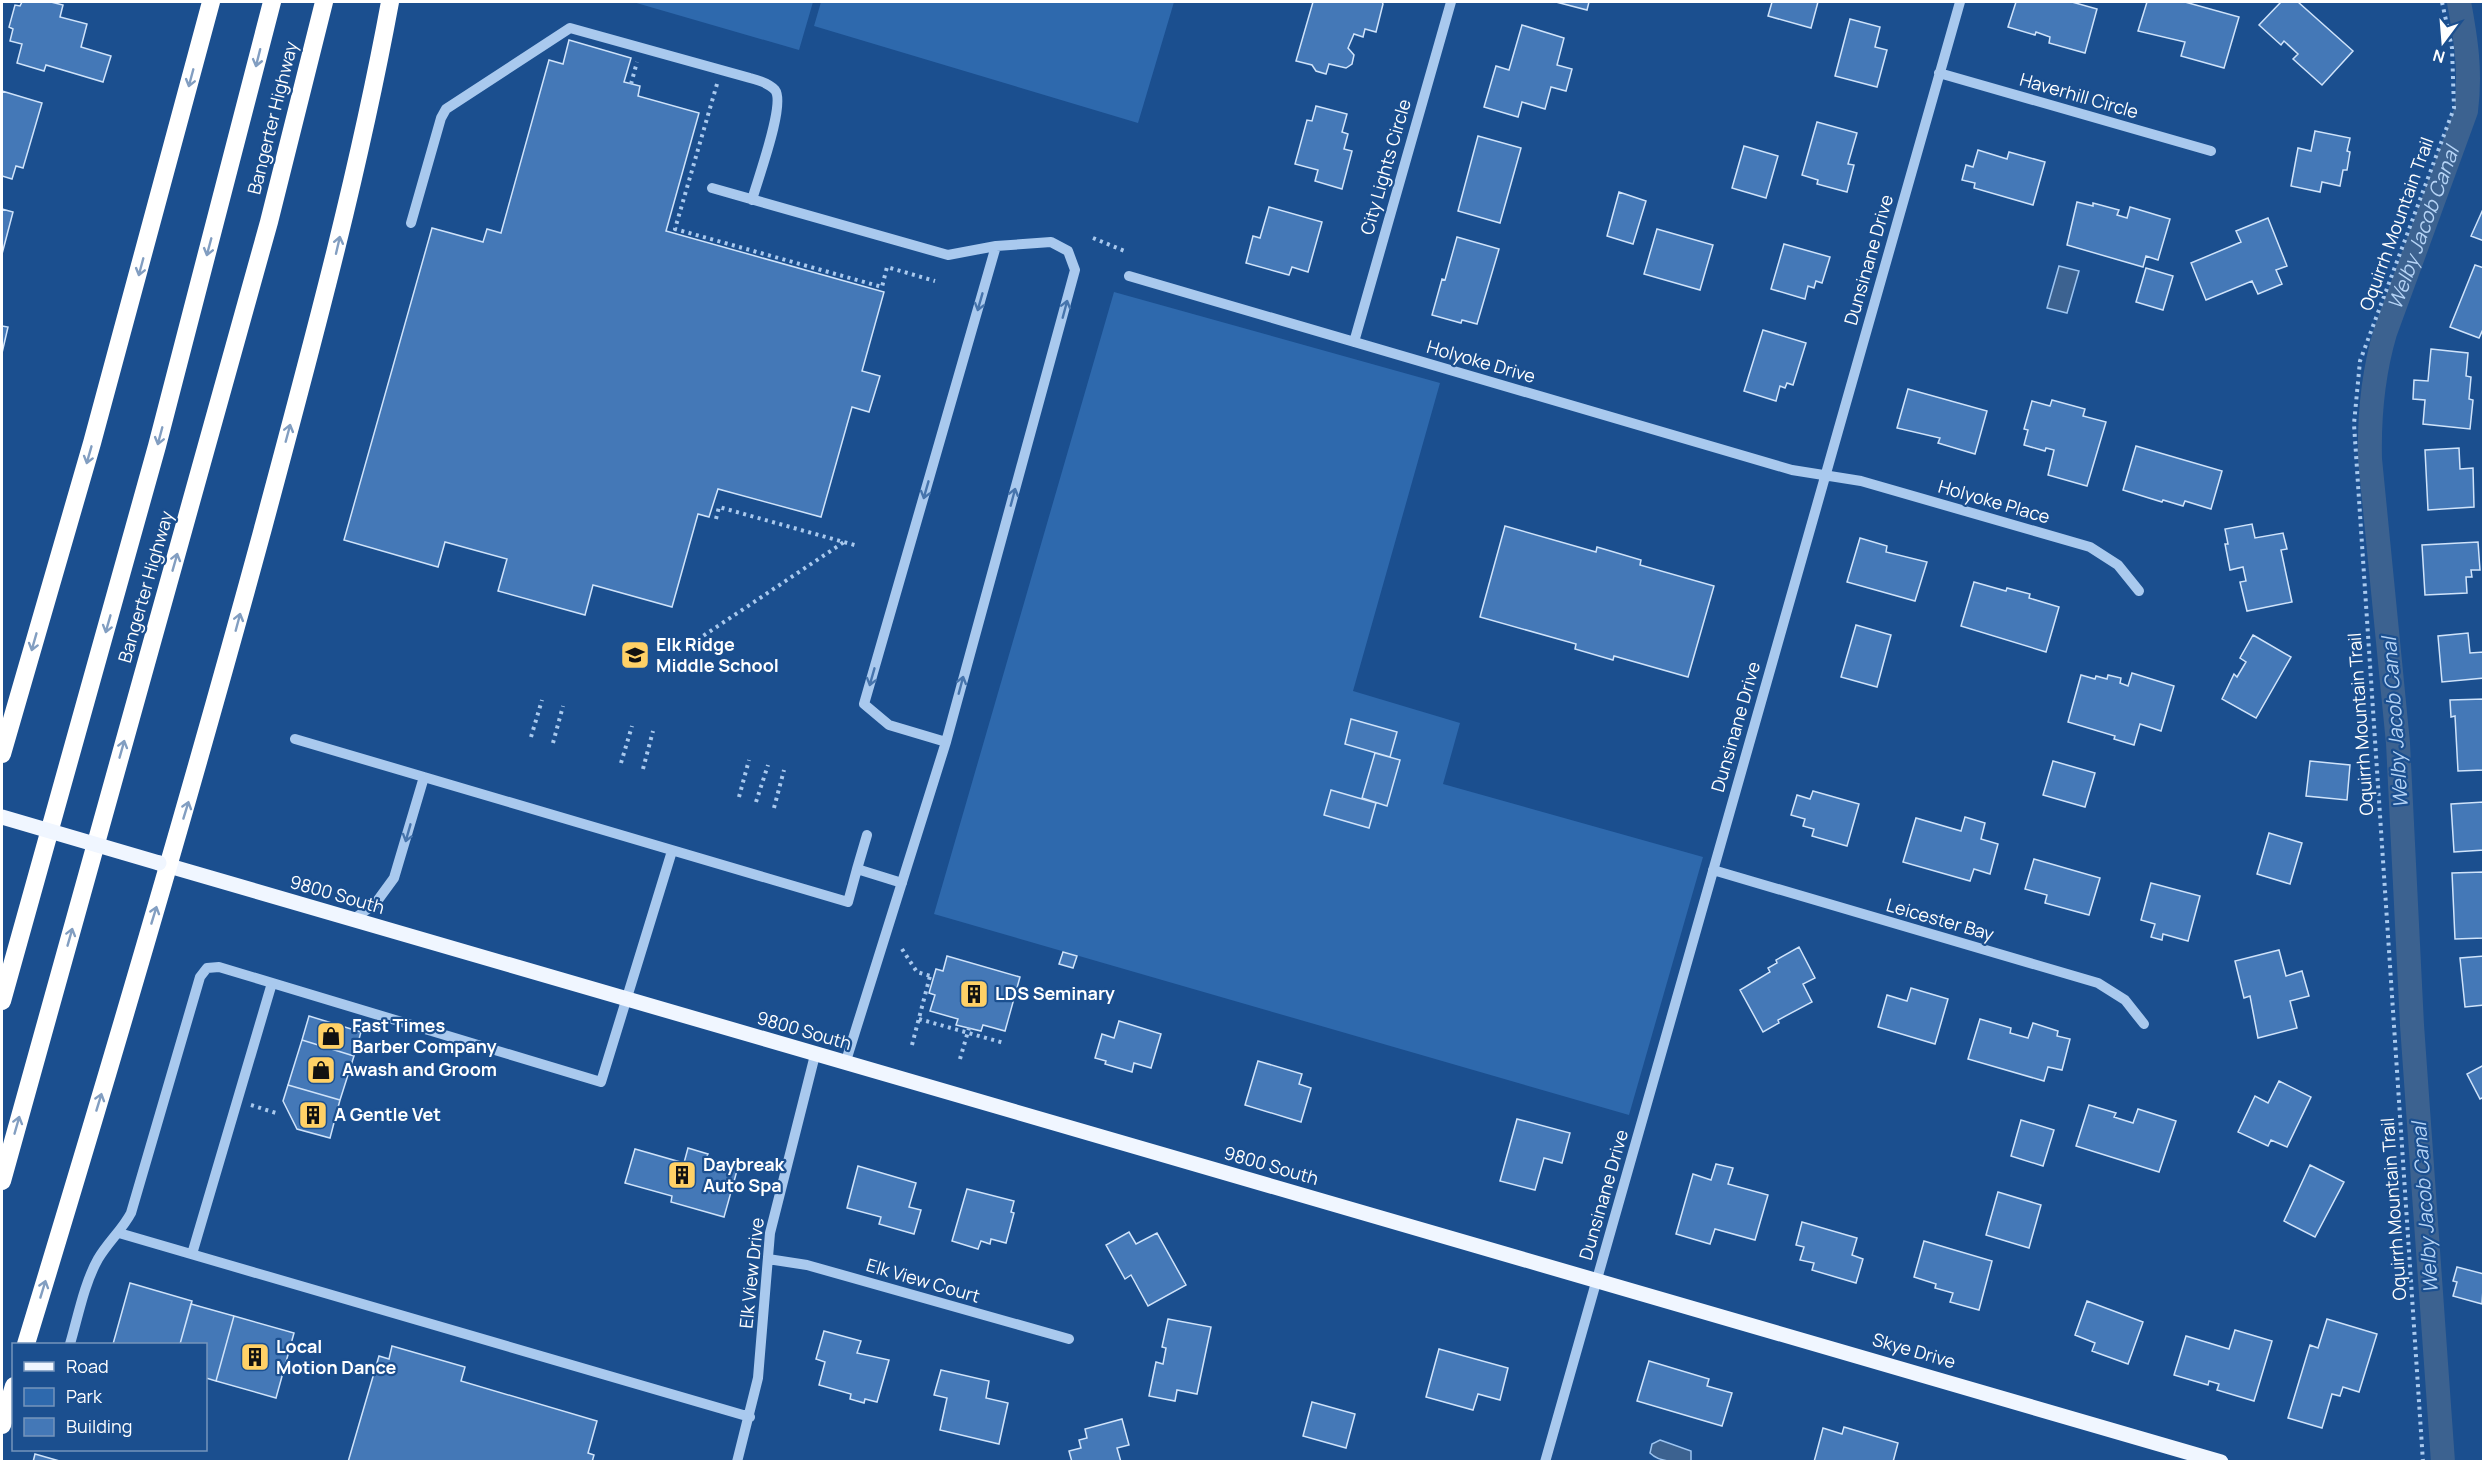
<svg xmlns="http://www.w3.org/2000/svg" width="2485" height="1463" font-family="Manrope,sans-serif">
  <rect width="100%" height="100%" fill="#1b4f8f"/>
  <path fill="#2e69ad" d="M633,2h180l-14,48z
    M821,2h353l-36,121 -324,-97z
    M1114,292l326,91 -87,308 107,32 -17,61 260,73 -74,258 -695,-201z"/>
  <path fill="#3c6290" stroke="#9cc4f0" stroke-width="1.5" d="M2059,266l20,5 -12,42 -20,-5z
    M1660,1440l31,11v10c-14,1 -31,2 -41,-8l2,-9z"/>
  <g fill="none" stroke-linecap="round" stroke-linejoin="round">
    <path stroke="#3c6290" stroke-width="24" id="s1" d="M2443,1462l-31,-437 -14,-282 -28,-284c-1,-43 3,-85 15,-126l81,-222c5,-40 0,-71 -7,-109"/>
  </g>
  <path fill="#4478b7" stroke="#cfe3fa" stroke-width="1.5" d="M22,2h29l12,3 -3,12 27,7 -6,23 30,9 -8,26 -57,-17 -2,6 -27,-8 5,-19 -12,-3 3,-12 -4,-2 6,-22 5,1z
    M1313,2h69l1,2 -7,28 -11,-3 -2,8 -9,-3 -6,14 6,7 -2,9 -6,4 -17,-4 -3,10 -10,-3 -4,-6 -16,-4z
    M1556,2h33l-2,8z
    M1772,2h46l-7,26 -43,-12z
    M2016,2h56l25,7 -12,44 -36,-10 1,-6 -14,-5 -1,3 -27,-8z
    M2147,2h38l54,15 -15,51 -43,-12 4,-14 -47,-11z
    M2281,2h17l55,49 -31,34 -29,-26 5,-5 -14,-13 -3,4 -22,-20z
    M1850,19l30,8 -5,20 12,3 -10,37 -42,-11z
    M1522,25l42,13 -7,27 15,4 -6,22 -15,-4 -6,22 -23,-7 -4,15 -34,-10 12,-41 13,4z
    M569,40l62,18 -7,24 16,4 -2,10 61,17 -33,118 218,61 -22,79 18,5 -11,36 -17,-5 -31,110 -103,-28 -9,28 -11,-3 -26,93 -79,-22 -8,30 -87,-24 9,-32 -62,-17 -7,25 -94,-27 88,-312 51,14 4,-13 14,4 48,-173 14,4z
    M2,91l40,12 -19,65 -7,-2 -4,13 -10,-3z
    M1316,106l31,8 -5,18 6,2 -4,15 8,2 -10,38 -27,-8 3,-11 -23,-6 12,-44 5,1z
    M1817,122l40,11 -9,31 6,1 -7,27 -30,-8 1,-4 -16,-5z
    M2315,131l35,7 -3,13 3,1 -3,18h-4l-3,16 -18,-4 -2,10 -29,-6 7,-38 13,3z
    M1478,136l43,12 -21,75 -42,-12z
    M1744,146l34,10 -12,42 -34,-10z
    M1978,150l29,9 2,-7 36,10 -12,43 -59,-17 1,-5 -13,-3 4,-15 7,2z
    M1619,192l27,9 -13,43 -26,-8z
    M2077,202l16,4v-3l26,7 -2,5 10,3 3,-11 40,12 -12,41 -12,-4 -3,11 -76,-22z
    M1269,207l53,15 -14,50 -16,-5 -3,8 -43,-12 7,-27 7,2z
    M2484,207v34l-13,-5z
    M2,209l11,3 -11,42z
    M2268,218l19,48 -11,4 6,14 -24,10 -6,-13 -46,19 -15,-37 50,-21 -5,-11z
    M1657,229l56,16 -13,45 -56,-16z
    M1457,237l42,12 -22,75 -15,-4 -1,3 -29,-8 10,-36 3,1z
    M1784,244l46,13 -8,26 -6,-2 -2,7 -6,-2 -3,13 -34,-10z
    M2475,265l9,3v59l-5,11 -29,-11z
    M2146,268l27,8 -10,34 -27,-8z
    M2,326l6,1 -6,26z
    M1763,330l43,13 -13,42 -6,-2 -2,5 -5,-2 -4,15 -32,-10z
    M2431,349l37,4 -2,23 5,1 -2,22 4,1 -3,29 -47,-5 2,-24 -12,-1 1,-19 14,1z
    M1908,389l79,22 -12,43 -37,-11 2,-5 -43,-10z
    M2052,400l33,9 -2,7 23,6 -19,64 -39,-11 6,-25 -8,-2 -1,3 -21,-6 4,-15 -4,-1 8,-28 18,5z
    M2136,446l86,25 -11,38 -26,-8 -2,5 -20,-6 -1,2 -39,-12z
    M2459,448l1,21 13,-1 1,39 -46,3 -3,-60z
    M2252,524l3,14 28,-5 4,16 -6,1 11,52 -45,9 -7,-29 6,-1 -3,-14 -13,3 -5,-26h3l-3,-15z
    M1505,526l91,26 1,-5 44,13 -1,5 74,21 -26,91 -74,-21 -1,4 -38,-11 1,-5 -96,-27z
    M1860,538l27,8 -1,6 41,10 -12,39 -68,-19z
    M2478,542l2,28h-9l1,7h-6l1,16 -42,2 -3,-50z
    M1974,582l32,9 1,-3 23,6 -1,4 30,9 -13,45 -85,-26z
    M1856,625l35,10 -14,52 -36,-10z
    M2468,633l2,20 14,-1v26l-42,4 -4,-46z
    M2253,635l38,22 -35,61 -34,-19 12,-25 3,3 9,-15 -6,-4z
    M2132,673l42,13 -13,45 -21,-7 -6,21 -20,-6 1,-3 -47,-14 13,-47 14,4 1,-3 11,3 1,-4 13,3 -1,5 8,3z
    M2484,699v71l-26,1 -3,-55 -4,1 -1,-17z
    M1351,719l46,13 -7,25 -45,-13z
    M1375,753l25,7 -13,46 -25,-8z
    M2053,761l42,12 -10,34 -42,-12z
    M2310,761l40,4 -3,35 -41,-4z
    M1331,790l45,13 -7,25 -45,-13z
    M1813,791l46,13 -12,42 -35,-10 2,-7 -11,-3 2,-7 -14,-4 6,-20 13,4z
    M2484,802v48l-30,2 -3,-48z
    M1965,817l20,6 -4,16 17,5 -8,30 -16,-5 -4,12 -67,-19 13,-44 45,13z
    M2269,833l33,10 -12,41 -33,-10z
    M2034,859l66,19 -11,37 -44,-12 2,-8 -22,-6z
    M2484,872v66l-29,1 -3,-66z
    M2151,883l49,13 -12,45 -25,-7 -1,6 -11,-3 4,-13 -14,-4z
    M1799,947l16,31 -12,6 9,18 -34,18 1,3 -16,9 -23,-42 30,-18 -2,-4 9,-5 -1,-3z
    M2279,950l7,26 16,-5 7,25 -19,5 7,27 -39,10 -8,-42 -6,2 -9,-37z
    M1063,952l14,4 -4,12 -14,-4z
    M947,956l73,21 -15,54 -22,-6 -2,6 -25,-6 2,-6 -28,-8 5,-16 -6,-2 7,-24 7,2z
    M2484,956v49l-19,2 -5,-49z
    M1911,988l37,11 -13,45 -57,-17 9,-32 20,6z
    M309,1016l52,16 -7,24 -52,-16z
    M1980,1019l31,9 -1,5 18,5 5,-15 25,8 -1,5 13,3 -8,31 -14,-3 -4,14 -76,-22z
    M1119,1021l42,13 -10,34 -17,-5 -2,9 -27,-8 1,-3 -11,-3 7,-24 12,4z
    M302,1040l52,16 -14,44 -52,-15z
    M1258,1061l44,13 -3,10 12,4 -10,34 -56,-17z
    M2484,1065v32l-4,2 -13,-25z
    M2279,1081l32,16 -24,50 -16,-7 -3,6 -30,-14 17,-36 13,7z
    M288,1085l52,15 -10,38 -33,-9 -14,-28z
    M2089,1105l27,8 -2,4 19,6 5,-14 38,12 -17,51 -83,-26z
    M1517,1119l53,14 -8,30 -18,-5 -9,32 -35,-9z
    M2021,1120l33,10 -11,36 -32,-10z
    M688,1148l20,6 -2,4 32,9 -14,50 -53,-15 1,-6 -47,-13 10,-34 49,14z
    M1716,1164l17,4 -5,16 40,11 -13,45 -40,-11 -5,15 -34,-10 17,-60 18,6z
    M2310,1165l34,17 -29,55 -31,-16z
    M858,1166l58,17 -7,24 12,3 -7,24 -35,-10 2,-7 -34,-9z
    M967,1189l47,12 -3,11 3,1 -8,30 -15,-4 -1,5 -9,-3 -3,8 -26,-8z
    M1998,1192l43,13 -12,43 -43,-13z
    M1802,1222l55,16 -5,17 11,4 -7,24 -44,-13 2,-7 -14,-3 4,-13 -8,-2z
    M1129,1232l7,12 21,-11 29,52 -38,21 -17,-31 -6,4 -19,-34z
    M1924,1241l68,20 -13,49 -29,-8 3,-9 -18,-5 1,-4 -22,-7z
    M2457,1267l27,7 -2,30 -29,-8 4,-14 -4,-1z
    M130,1283l62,18 -12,43h-67z
    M2087,1301l56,21 -15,42 -36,-13 3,-8 -20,-8z
    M191,1304l43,12 -18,65 -10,-3v-34h-26z
    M234,1316l60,17 -18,65 -60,-17z
    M1168,1319l43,8 -14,67 -20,-4 -2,11 -26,-5 7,-34 7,2 3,-16 -4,-1z
    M2327,1319l50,15 -18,58 -16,-5 -3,9 -8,-2 -10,34 -34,-10 22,-73 8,3z
    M2235,1330l37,11 -18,60 -37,-11 2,-6 -10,-3 -1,4 -34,-10 12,-39 43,13z
    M824,1331l37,10 -4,12 32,7 -12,42 -12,-3 -1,4 -14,-4 1,-5 -32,-9 6,-23 -9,-3z
    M392,1346l73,21 -4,14 136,40 -9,32 6,2 -2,7h-244l31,-106 10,3z
    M1439,1349l69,19 -8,32 -22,-6 -5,16 -47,-13z
    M1649,1361l60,18 -2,7 25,7 -10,33 -85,-25z
    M941,1370l48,11 -3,17 22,5 -9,41 -59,-14 7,-32 -13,-3z
    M1312,1402l43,12 -9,34 -43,-12z
    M1122,1419l7,26 -12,3 4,14h-49l-3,-11 12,-3 -2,-8 8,-2 -2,-9z
    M1844,1427l54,16 -5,19h-79l9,-34 19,6z
    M35,1454l28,8h-30z"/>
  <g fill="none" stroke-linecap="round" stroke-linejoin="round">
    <path stroke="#a9c9ee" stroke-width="4" stroke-dasharray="3 4.5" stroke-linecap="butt" d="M631,84l6,-22
      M717,84l-42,145 207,58 5,-20 48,14
      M1093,238l34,14
      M716,519l3,-12 139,39
      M691,644l153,-102
      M531,737l11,-37
      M553,743l10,-37
      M621,763l11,-37
      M643,769l10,-38
      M739,797l10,-37
      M756,802l12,-37
      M774,808l10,-38
      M902,949l15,23 17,5
      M919,1019l85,24
      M912,1045l18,-69
      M960,1059l9,-31
      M251,1105l25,8
      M2423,1462l-69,-1038 6,-63 94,-253 -2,-60 -10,-46"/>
    <path stroke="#a9c9ee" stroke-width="10" d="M1939,73l272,78
      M712,188l236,67 48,-9 55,-4 17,9 7,19 -129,472 -101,322
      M411,223l30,-105 5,-9 124,-81 180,50c8,2 19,5 25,12 11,14 -18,91 -23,110
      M1129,276l663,194 69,11 229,66 28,18 21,26
      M1354,342l97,-340
      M295,739l553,163 9,-33
      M946,742l-57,-17 -25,-21 132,-458
      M867,835l-10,34 45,14
      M1713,870l385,113 27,17 19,24
      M352,920l23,-16 19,-26 30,-101
      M119,1233l631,184
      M192,1254l80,-271
      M768,1259l39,6 262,74
      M70,1344c8,-27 14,-60 28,-85 10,-17 24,-29 33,-46l69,-236 7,-9 12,-1 382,115 71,-231
      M737,1462l21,-84 12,-145 45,-178
      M1545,1462l415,-1460"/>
    <path stroke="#f0f6ff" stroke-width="15" d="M159,863l2062,599"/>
    <path stroke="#fff" stroke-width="18" d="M2,754l90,-311 119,-441
      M2,1001l155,-555 115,-444
      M2,1181l267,-959 55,-220
      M26,1344c82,-269 162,-540 236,-812 47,-176 95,-351 128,-530
      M2,1425l12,-39"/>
    <path stroke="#f0f6ff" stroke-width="15" d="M2,817l157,46"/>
  </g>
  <defs><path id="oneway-shaft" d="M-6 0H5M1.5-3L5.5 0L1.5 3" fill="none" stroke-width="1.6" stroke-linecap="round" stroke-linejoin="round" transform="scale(1.5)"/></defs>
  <g stroke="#829ec1">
    <use href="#oneway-shaft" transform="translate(258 58) rotate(104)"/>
    <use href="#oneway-shaft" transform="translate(191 78) rotate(105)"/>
    <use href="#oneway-shaft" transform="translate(338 245) rotate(-77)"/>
    <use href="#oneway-shaft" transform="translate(209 247) rotate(105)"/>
    <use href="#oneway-shaft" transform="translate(141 267) rotate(105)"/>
    <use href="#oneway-shaft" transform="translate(288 433) rotate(-75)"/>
    <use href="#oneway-shaft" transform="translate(160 436) rotate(105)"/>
    <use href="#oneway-shaft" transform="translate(89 455) rotate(106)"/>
    <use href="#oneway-shaft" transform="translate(175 562) rotate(-74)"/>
    <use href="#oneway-shaft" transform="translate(238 622) rotate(-75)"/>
    <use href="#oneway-shaft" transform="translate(108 624) rotate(106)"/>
    <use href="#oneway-shaft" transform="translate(34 642) rotate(106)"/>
    <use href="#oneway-shaft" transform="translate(122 749) rotate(-74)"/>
    <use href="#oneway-shaft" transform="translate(186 810) rotate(-73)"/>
    <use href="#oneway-shaft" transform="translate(154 915) rotate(-73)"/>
    <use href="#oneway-shaft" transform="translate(70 937) rotate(-74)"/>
    <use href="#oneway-shaft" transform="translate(99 1102) rotate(-73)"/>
    <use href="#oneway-shaft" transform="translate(17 1125) rotate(-74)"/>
    <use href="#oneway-shaft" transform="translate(43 1289) rotate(-73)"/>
  </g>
  <g stroke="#4674ac">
    <use href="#oneway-shaft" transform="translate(980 302) rotate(106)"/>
    <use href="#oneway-shaft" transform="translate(1065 309) rotate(-75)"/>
    <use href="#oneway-shaft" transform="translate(926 490) rotate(106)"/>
    <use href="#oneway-shaft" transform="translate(1013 497) rotate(-75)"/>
    <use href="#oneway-shaft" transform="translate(872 677) rotate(106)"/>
    <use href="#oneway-shaft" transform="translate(961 685) rotate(-75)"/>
    <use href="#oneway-shaft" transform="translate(408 833) rotate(106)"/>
  </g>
  <defs>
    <g id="school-square" transform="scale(1.5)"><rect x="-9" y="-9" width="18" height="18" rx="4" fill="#ffd166" stroke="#1b4f8f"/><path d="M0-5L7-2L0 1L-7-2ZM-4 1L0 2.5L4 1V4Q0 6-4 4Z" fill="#111"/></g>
    <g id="building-square" transform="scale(1.5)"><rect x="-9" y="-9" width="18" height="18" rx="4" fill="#ffd166" stroke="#1b4f8f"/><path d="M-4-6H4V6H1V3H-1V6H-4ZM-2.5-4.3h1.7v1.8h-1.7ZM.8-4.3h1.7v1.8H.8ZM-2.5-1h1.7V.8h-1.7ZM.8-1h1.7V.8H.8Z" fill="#111"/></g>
    <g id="shop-square" transform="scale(1.5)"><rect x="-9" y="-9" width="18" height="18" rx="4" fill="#ffd166" stroke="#1b4f8f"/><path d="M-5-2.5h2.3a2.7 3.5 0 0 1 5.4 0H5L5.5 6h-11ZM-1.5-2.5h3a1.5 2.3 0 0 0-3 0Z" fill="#111"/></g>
  </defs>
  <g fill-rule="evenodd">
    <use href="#school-square" x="635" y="655"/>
    <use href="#building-square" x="974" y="994"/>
    <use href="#shop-square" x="331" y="1036"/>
    <use href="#shop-square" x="321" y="1070"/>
    <use href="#building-square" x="313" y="1115"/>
    <use href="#building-square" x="682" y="1175"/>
    <use href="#building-square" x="255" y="1357"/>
  </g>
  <g text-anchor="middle" stroke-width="4.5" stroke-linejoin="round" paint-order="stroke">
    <g font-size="18" fill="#fff" stroke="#1b4f8f">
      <text transform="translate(2079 96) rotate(16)" y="6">Haverhill Circle</text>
      <text transform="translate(273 118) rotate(-76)" y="6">Bangerter Highway</text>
      <text transform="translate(1386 167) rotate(-74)" y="6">City Lights Circle</text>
      <text transform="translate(2397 224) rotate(-70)" y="6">Oquirrh Mountain Trail</text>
      <text transform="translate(1869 260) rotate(-74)" y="6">Dunsinane Drive</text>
      <text transform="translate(1481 362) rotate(16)" y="6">Holyoke Drive</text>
      <text transform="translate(1994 502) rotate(16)" y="6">Holyoke Place</text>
      <text transform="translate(146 587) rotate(-74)" y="6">Bangerter Highway</text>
      <text transform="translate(2361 724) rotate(-94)" y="6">Oquirrh Mountain Trail</text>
      <text transform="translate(1736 727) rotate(-74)" y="6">Dunsinane Drive</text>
      <text transform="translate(337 895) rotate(16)" y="6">9800 South</text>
      <text transform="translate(1940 920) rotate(16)" y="6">Leicester Bay</text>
      <text transform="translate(804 1031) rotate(16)" y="6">9800 South</text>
      <text transform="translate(1271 1166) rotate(16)" y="6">9800 South</text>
      <text transform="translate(1604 1195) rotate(-74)" y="6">Dunsinane Drive</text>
      <text transform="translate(2394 1209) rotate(-94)" y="6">Oquirrh Mountain Trail</text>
      <text transform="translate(752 1273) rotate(-84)" y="6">Elk View Drive</text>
      <text transform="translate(923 1281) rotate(16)" y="6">Elk View Court</text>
      <text transform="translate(1914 1351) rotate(16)" y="6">Skye Drive</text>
    </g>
    <g font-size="18" font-weight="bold" fill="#fff" stroke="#1b4f8f" text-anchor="start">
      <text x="656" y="651">Elk Ridge<tspan x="656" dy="21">Middle School</tspan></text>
      <text x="995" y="1000">LDS Seminary</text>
      <text x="352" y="1032">Fast Times<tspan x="352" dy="21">Barber Company</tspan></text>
      <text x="342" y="1076">Awash and Groom</text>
      <text x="334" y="1121">A Gentle Vet</text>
      <text x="703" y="1171">Daybreak<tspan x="703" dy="21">Auto Spa</tspan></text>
      <text x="276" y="1353">Local<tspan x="276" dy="21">Motion Dance</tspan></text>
    </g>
    <g font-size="20" font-style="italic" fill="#b5d3f5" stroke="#1b4f8f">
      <text dy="7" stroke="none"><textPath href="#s1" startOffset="1245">Welby Jacob Canal</textPath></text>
      <text transform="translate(2395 723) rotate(-94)" y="7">Welby Jacob Canal</text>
      <text transform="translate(2425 1208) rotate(-94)" y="7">Welby Jacob Canal</text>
    </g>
  </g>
  <rect width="2485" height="1463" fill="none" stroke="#ffffff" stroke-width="6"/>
  <rect x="12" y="1343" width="195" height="108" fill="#1b4f8f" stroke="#7695bc" stroke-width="1.5"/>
  <rect x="24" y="1362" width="30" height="9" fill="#f0f6ff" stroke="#7695bc" stroke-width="1.5"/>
  <text x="66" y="1373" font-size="18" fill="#ffffff">Road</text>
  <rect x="24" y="1388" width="30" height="18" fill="#2e69ad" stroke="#7695bc" stroke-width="1.5"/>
  <text x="66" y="1403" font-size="18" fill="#ffffff">Park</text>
  <rect x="24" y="1418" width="30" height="18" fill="#4478b7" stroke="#7695bc" stroke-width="1.5"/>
  <text x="66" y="1433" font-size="18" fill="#ffffff">Building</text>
  <g transform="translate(2443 42) rotate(196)" stroke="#1b4f8f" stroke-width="4.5" paint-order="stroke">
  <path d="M0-4.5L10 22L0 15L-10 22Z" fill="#ffffff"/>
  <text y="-9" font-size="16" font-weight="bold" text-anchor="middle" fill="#ffffff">N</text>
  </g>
</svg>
